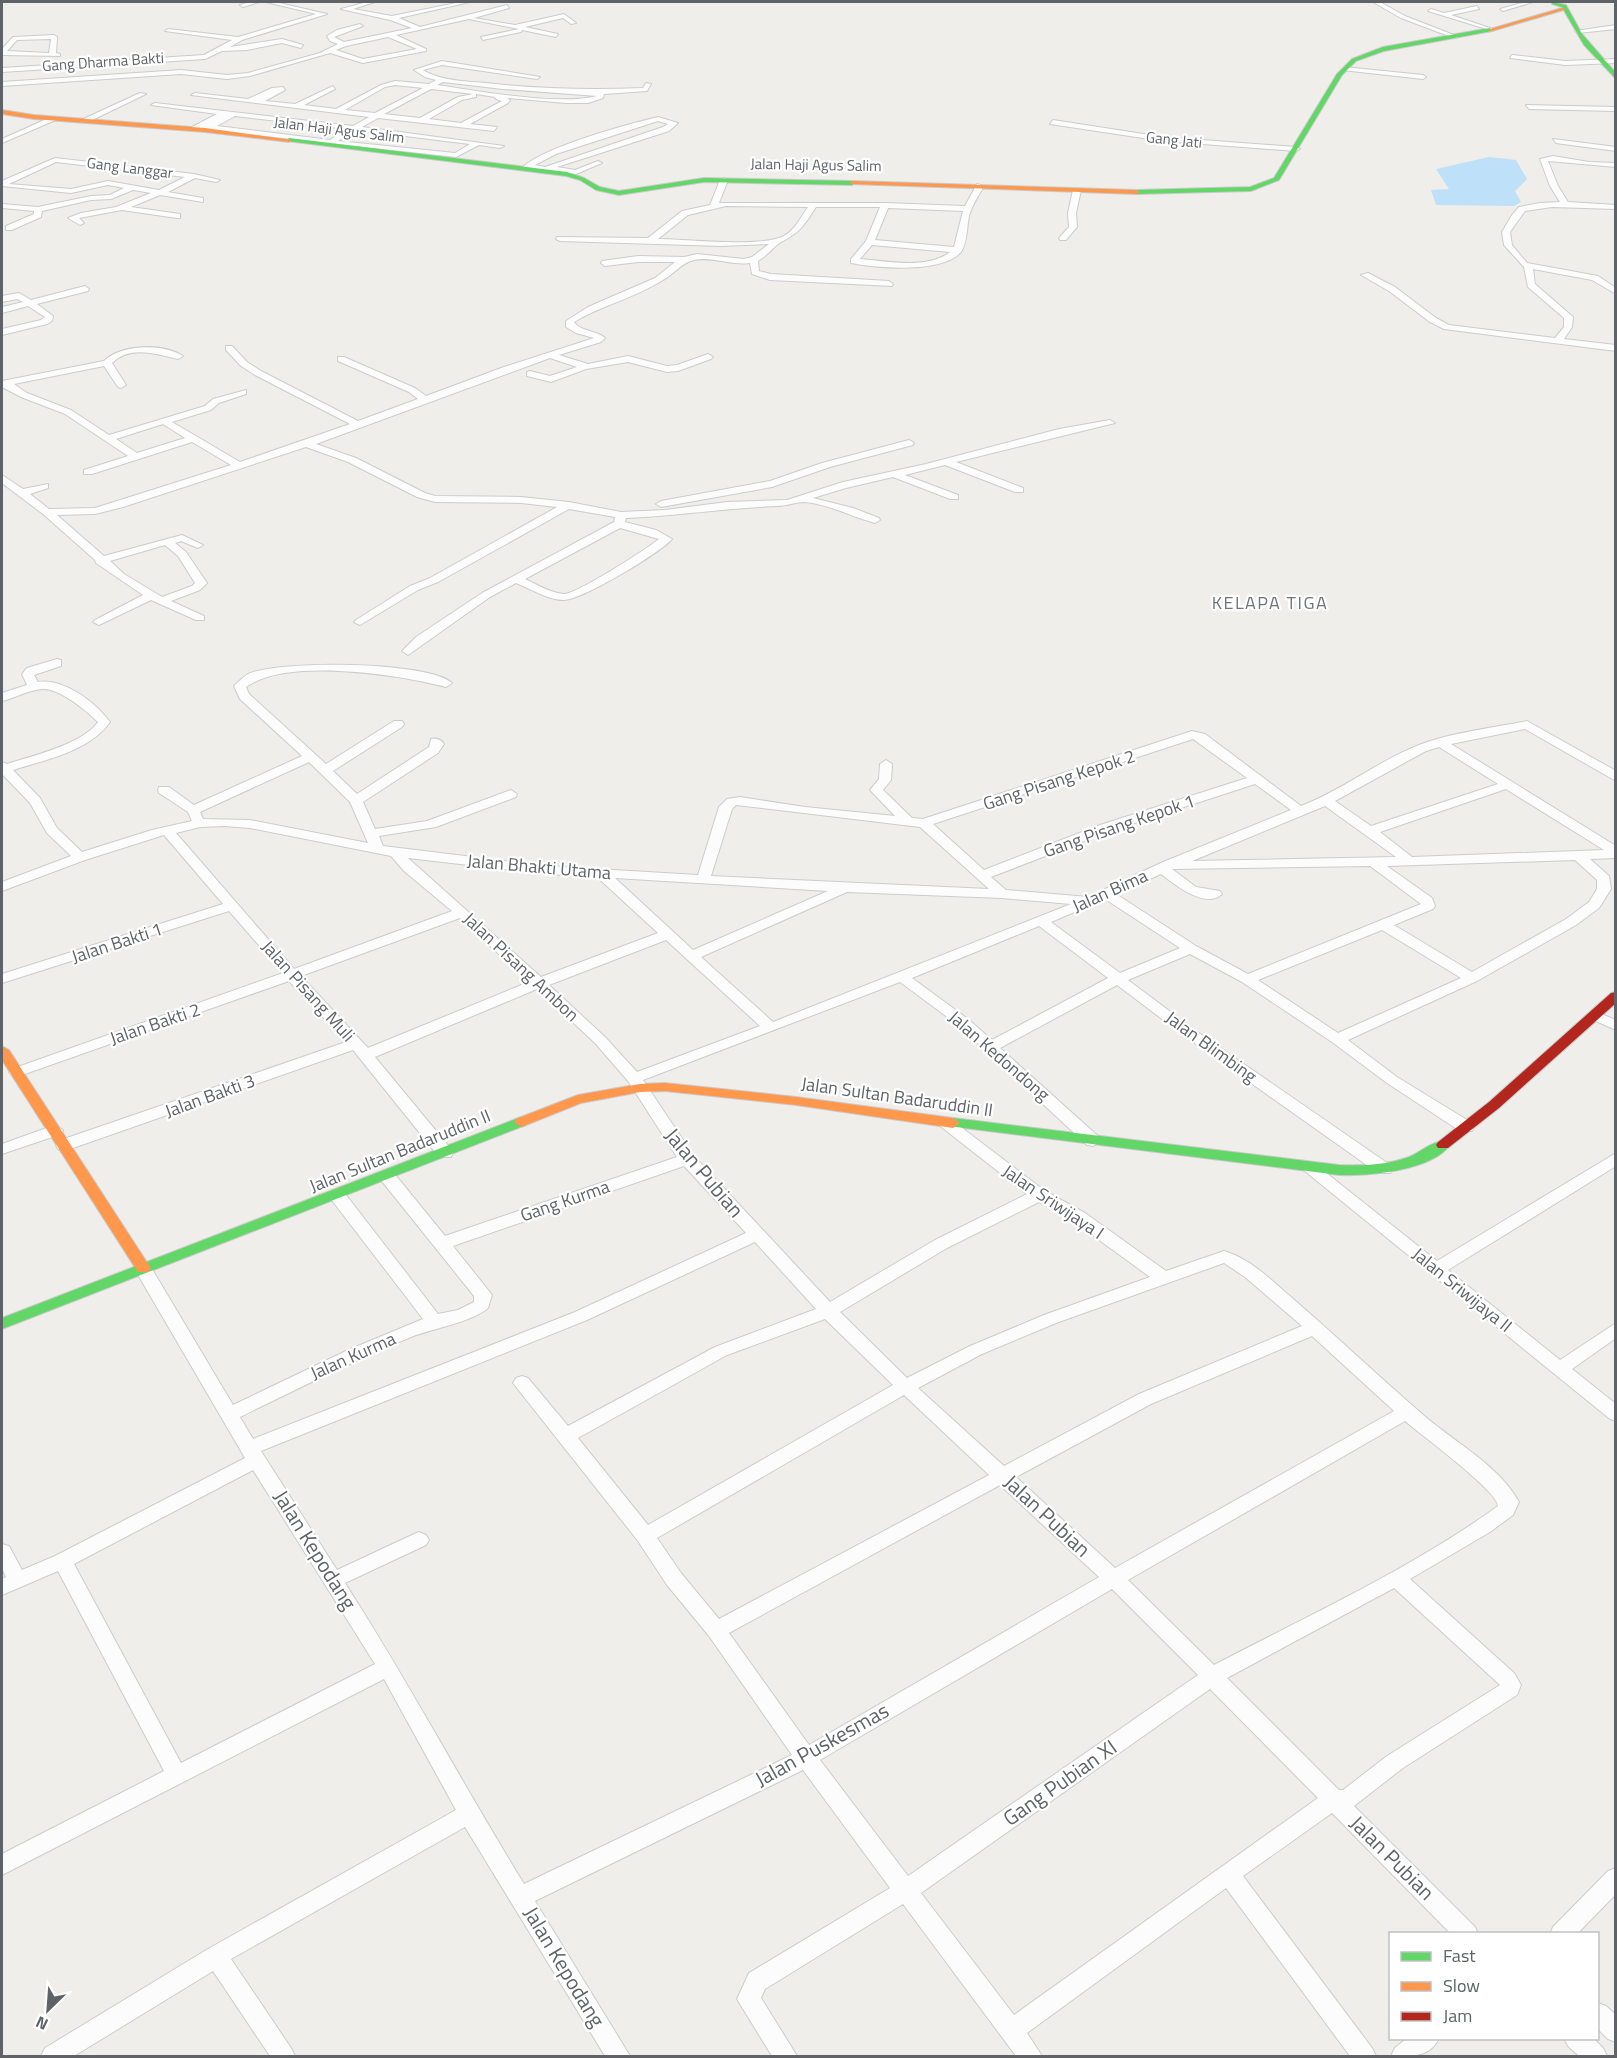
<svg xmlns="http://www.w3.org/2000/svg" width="1617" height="2058" font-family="'Titillium Web',sans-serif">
  <rect width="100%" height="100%" fill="#efeeea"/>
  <path fill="#bfe0f9" d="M1489,157l27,3 11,19 -12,12 6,11 -7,4 -78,-1 -5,-15 18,-1 -13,-20z"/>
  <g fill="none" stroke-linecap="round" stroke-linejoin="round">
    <g stroke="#cbcccc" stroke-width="2">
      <path id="street" d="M250,2h9l-16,5 -3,-2z
        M266,2h9l52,12 -85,26 -12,7 52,-8 21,6 -2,3 -19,-5 -35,7 -25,1 -17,8 -203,13v-4l202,-13 28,-15 -67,-9 3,-2 70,8 78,-23z
        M367,2h8l-22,7 39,7 69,-14h9l-71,16 21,9 87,-22 2,3 -35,10 41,7 49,-11 12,9 -5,1 -8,-6 -38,9 33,7 -2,3 -34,-7 -1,2 -38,8 -2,-3 38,-8 -50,-10 -73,16 30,14v2l-63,12 -33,-10 -80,23 -23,3 -46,-5 -179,12v-4l179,-12 46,5 21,-2 72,-20 18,-9 -8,-3 -3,-5 10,-6 23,-6 3,2 -29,11 10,5 68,-14 -22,-8 -49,-11zM388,37l29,12 -54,10 -27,-9 10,-4z
        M1373,2h7l25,14 54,21 -5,1 -53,-20z
        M1525,2h8l-30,9 -3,-2z
        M1477,6l2,3 -28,6 42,14v2l-65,-20 3,-2 13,4z
        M1616,25v4l-38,4 -3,-2z
        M54,35l3,2 -1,16 4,1v2l-58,-1v-6l11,-12zM51,39l-2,14 -42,-2 10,-11z
        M1512,55l53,6 51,-2v4l-51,2 -55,-7z
        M442,61l98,16 -3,2 -95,-14 -19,5c18,11 42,11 63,13 52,6 104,7 157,5l3,-5 5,1 -4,7 -43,3 -1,4 -15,5h-22l-59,-5 3,2 -2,3 -38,21 27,3 -3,4 -116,-13 -16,9 142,19 -4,2 -21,-3 -23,12 -245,-27 -6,2 -4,-2 2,-2 -8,3 -3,-4 25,-13 -66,-9 4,-2 198,23 16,-9 -178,-22 4,-2 53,6 24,-11 11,-1 2,3 -20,11 30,3 38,-18 2,3 -31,16 32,4 45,-24 14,-4 34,3 7,-4 -11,-3 -11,-7zM443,82l60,7 94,7c-39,10 -118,-5 -160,-11zM395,85l28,3 -48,25 -30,-3 40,-23zM431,89l42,5 -15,3 -38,21 -36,-4zM476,94l19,3 1,2 6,2 -41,22 -32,-4 33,-19 14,-3zM235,116l112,13 -17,11 -113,-14zM356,130l114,14 -15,9 -117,-12z
        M1344,67l79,8 3,2 -3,2 -81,-9z
        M140,93l6,1 -60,29 -7,-2z
        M1526,105l90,2v4l-87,-2z
        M51,117l7,2 -56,24v-4z
        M658,117l20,6 -9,8 -112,36 18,3 23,-9 4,2 -26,11 -46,-6 -5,3 -4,-2c19,-21 107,-45 137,-52zM658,121l10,3 -5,3 -118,40 -10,-2 21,-11z
        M1053,120l110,17 133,10 4,2 -4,2 -133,-10 -113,-17z
        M1553,139l63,8v4l-60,-8z
        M1553,156l36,6 27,1v4l-68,-6 10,25 10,16 48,3v4l-64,-2 -27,4 -15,21 2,13 15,18 71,13 18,12v6l-24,-14 -59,-11 2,15 38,33 -1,10 -8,12 52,6v6l-172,-22 -14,-7 -41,-31 -28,-16 7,-2 27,14 41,31 13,7 106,13 9,-11v-9l-36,-31 -4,-20 -20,-22 -2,-13 10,-17 7,-8 21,-4 20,-1 -10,-16 -10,-27z
        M55,158l139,16 26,6 -4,2 -21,-4 -27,14 35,6v4l-43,-7 -29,12 49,7v4h-3l-55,-8 -43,8 5,5 -4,2 -12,-7 13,-5 35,-6 35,-14 -18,-3 -22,9 -20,1 -49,11 -1,6 -29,13h-6v-4l28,-12v-3l-32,-3v-4l36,3 53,-11 19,-1 14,-7 -16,-3 -37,8 -69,-7v-5zM56,162l129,15 -26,13 -51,-9 -37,8 -62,-5z
        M724,178l4,2 -9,23h166l80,3 12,-22 7,2c-5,9 -12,19 -15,30 -2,10 -2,28 -8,36 -19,22 -85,16 -110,11v-4l15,-18 14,-34h-64c-12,18 -15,25 -35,35 -8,5 -14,14 -23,19l1,10 12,3 118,7 4,3 -1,2 -122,-6 -18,-6 -2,-11c-19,3 -37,-7 -56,-3 -13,3 -20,14 -31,20 -28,18 -61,25 -89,42 7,10 22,8 31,16l-4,4 -42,13 29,9 40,-8 39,10 10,-1 31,-11 5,3 -2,2 -33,12 -11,1 -39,-10 -42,7 -35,13 -24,-6v-4l3,-1 20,5 27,-9 -27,-9 -234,86 40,14 69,35 10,3 86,1 48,5 52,10 44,-2 62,-8 60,-2 56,-18 83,-18 133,-35 51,-9 5,3 -159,39 67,26v4h-8l-70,-27 -40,10 53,20v4h-8l-57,-22 -47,11 -33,10 40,10 26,10 1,2 -5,3c-23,-6 -46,-19 -71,-21 -8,0 -18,4 -27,4 -51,2 -101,10 -151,12l-1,4 31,8 16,9c-12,14 -90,61 -108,61 -16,0 -33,-11 -48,-17l-26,14 -82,58 -6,-4 14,-14 66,-44 132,-71 1,-5 -46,-8 -131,73 -20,8 -58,35 -6,-3 2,-2 54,-34 20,-8 127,-71 -36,-4 -86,-1 -18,-5 -69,-35 -42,-15 -183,60 -28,7 -38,1 47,41 78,-21 21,10 -5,3 -17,-7 -6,2 11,9 21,31 -7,7 -29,11 33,15v4h-8l-45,-20 -52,25 -6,-3 2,-2 48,-25 -47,-32 -1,-3 -52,-46 -41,-31v-8l21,14 25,-5v4l-18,6 19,15 46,-1 136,-43 -39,-23 -100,32h-8v-4l44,-14 -63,-42 -44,-17 -19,-10v-6l102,-20c17,-17 59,-18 79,-5l-5,3c-22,-5 -48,-14 -66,4l14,22 -5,3 -3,-1 -14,-21 -90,18 13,9 44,17 38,25 96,-29 8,-7 33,-9v4l-27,9 -8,7 -39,12 68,40 110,-38 -95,-49 -14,-9 -15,-16v-4h6l15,16 14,9 97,50 60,-22 -9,-7 -71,-31v-4h6l71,31 11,8 78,-29 90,-29 -18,-5 -10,-6v-6l22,-14 67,-29 20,-16h-37l-33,4 -4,-3 1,-2 36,-5 46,1 13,-3 47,5 8,-2 17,-13 -48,2 -161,-5 -4,-2 1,-2 91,1 34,-27 28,-6 10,-25zM726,206l82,1c-7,10 -13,23 -24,29 -23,12 -98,3 -126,3l30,-24zM888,208l75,3 -9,36 -79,-7zM872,245l78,7c-23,18 -63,9 -90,7zM163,424l22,14 -48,15 -21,-14zM620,528l39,11c-14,11 -79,53 -94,55 -13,0 -29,-10 -40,-15zM165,545l13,11 17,27 -3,3 -30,11 -38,-23 -14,-13z
        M1077,188l4,2 -5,23 1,14 -11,13h-6l-1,-2 10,-11 -1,-14 5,-23z
        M85,286l4,3 -1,2 -51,13 16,12 -1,5 -5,3 -45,11v-6l39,-9 4,-3 -17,-11 -26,7v-6l21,-5 -6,-3 -15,3v-6l17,-3 12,7z
        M909,440l5,3 -1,2 -83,22 -58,20 -111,20 -5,-3 5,-3 109,-20 52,-18z
        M57,659l4,1v6l-27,9 4,7c26,-4 57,20 72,40 -20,29 -65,38 -97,48l27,28 17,30 25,24 70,-22 40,-9 -4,-9 -29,-19 -1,-3 1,-3h10l25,18 108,-49 -62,-57 -6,-13c4,-4 9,-9 14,-12 30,-14 180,-13 204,9l-6,4c-47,-12 -159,-30 -200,0l3,7 77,70 68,-43h8l2,3 -2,3 -69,44 24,23 72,-47 2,-8c5,-1 10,0 13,5l-6,9 -75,49 12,27 52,-8 84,-31 6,4 -1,3 -80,30 -57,9 4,10 163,20 152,9 21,-68 8,-8 13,-2 65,10 90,9 -25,-26 9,-11 1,-15 6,-4 6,4 -1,16 -8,10 29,28 11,1 269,-88 13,3 96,72c42,-16 77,-45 118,-61 34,-13 73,-17 108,-24l89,50v10l-91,-52 -74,15 165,102v12l-26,1 19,17 2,13 -12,19 -23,17 -99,56 -129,59 49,37 75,46 2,4 -2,4h-12l-73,-48 -55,-41 -90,-60 -52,-28 -62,26 68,51 194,134 2,4 -2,4h-12l-192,-136 -69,-52 -117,63 99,89 2,4 -8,5 -6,-1 -129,-120 -58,-43 -257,98 50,75 137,147 105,-62 92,-46 -92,-72 8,-5 6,1 96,73 40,22 81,58 58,-20c27,8 47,29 67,46 44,38 86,78 130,116 31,28 77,51 98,89l-6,13 -23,17 -80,47 104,94 7,12 -4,10 -114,73 -49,38 121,121 3,7h-27l-119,-121 -89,63 129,172 4,8h-26l-124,-168 -199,145 15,23h-26l-113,-152 -138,85 -4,9 36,58h-25l-35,-57 12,-26 141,-85 -87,-118 -268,131 95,155h-25l-140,-229 -234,132 60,89 4,8h-25l-57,-85 -139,85h-33l4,-8 163,-99 248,-139 -72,-131 -382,196v-21l162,-83 -106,-200 -56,24v-16l4,-2 -4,-9v-24l7,2 13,24 33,-14 190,-98 -111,-190 3,-4h12l84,141 115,-55 75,-31 -92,-120 -2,-4 2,-4h12l95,123 20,-4 16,-8v-6l-93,-116 -2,-4 2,-4h12l52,64 232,-79 -49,-76 -33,-38 -58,-54 -162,68 76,92 2,4 -2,4h-12l-86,-107 -283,99h-12l-2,-4 2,-4 288,-99 -57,-61 -267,94h-10l-3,-3 3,-3 271,-96 -54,-62 -227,72v-9l221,-70 -59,-69 -79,25 -83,31v-9l69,-26 -24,-23 -17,-30 -28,-29v-12l5,2c25,-8 76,-20 91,-42 -11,-11 -40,-35 -56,-33 -14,1 -27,9 -40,12v-8l25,-8 -5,-11 5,-6zM1193,739l54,39 -147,47 -116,45 -51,-46zM1439,747l59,37 -127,42 -36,-25 91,-50zM309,762l41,40 18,41 -118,-23 -47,-1 -3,-7zM1255,784l36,26 -128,52 -75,35 -82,-7 -15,-13 119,-46zM1506,789l98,61 -192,7 -32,-25zM736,805l184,22 69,62 -278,-13 21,-67zM1325,806l71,51 -204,4zM224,826l26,2 141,28 13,15 48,40 -158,58 -118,-136 24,-6zM408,858l138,16 51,3 61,56 -117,44zM1575,860l22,20v9l-8,13 -23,17 -94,53 -78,-47 39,-16 2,-3 -3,-8 -45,-32zM1370,866l51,38 -173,70 -52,-28 -80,-52 45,-20c13,10 45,36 61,20l-2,-3 -24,-4 -24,-18zM615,878l213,13 -135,59zM847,892l155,6 69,6 -298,118 -72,-65zM1105,899l75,49 -60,25 -69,-51zM460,918l69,64 -161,66 -67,-72zM1039,926l69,52 -116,62 -24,-21 -56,-41zM1382,930l79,48 -123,55 -80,-53zM666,940l94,86 -123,46 -32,-35 -56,-52zM684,1166l62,67 -171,79 -322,127 -13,-22c57,-28 113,-56 171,-80 23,-9 59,-14 77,-29l4,-13 -39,-49zM1039,1202l34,19 77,56 -106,38 -74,31 -63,32 -67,-66 107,-64zM755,1242l61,67 -101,38 -147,79 -40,-48 -6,-2 -6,2 -3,5 125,158 29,44 42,51 83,119 -268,129c-61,-99 -116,-203 -179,-301l81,-38 3,-5 -3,-5 -7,-3 -7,3 -75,35 -76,-119 326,-131zM1224,1263l21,14 57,49 -163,68 -135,72 -86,-78 64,-34 74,-31zM825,1319l68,66 -245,140 -70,-87 149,-83zM1312,1336l82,75 -279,157 -99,-91 135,-73zM904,1395l85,80 -270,144 -38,-46 -24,-35zM1405,1421c15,13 94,71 93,85 -85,62 -191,110 -284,159l-86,-85zM253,1470l122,194 -194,99 -107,-199zM1000,1485l99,92 -290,168 -80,-112zM1394,1588l106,97 -113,71 -44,34h-4l-112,-112zM1112,1589l86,86 -290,201 -88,-116zM1210,1689l108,109 -304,217 -93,-122z
        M1594,1011l22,9v10l-27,-12 -2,-3z
        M55,1125l8,5 -2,4 -59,20v-10z
        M1616,1153v13l-168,104 112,90 56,-37v15l-44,31 44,35v17l-6,-2 -309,-251 2,-4h12l122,97z
        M1616,1868v26l-39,40h-27l3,-7 55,-56z
        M1598,2003l8,3 10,9v27l-8,-3 -10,-10z
        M1407,2038h32c-9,20 -28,18 -48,18l4,-8z
        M1564,2038h29l10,10 4,8h-28l-11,-10z"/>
    </g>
    <g stroke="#cacacb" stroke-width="2">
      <path id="fast" d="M1552,2l14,3 16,29 34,39v6l-32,-34 -22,-38 -10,-3z
        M1490,28l2,3 -108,20 -28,10 -14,14 -63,105 -28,11 -115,3 -4,-2 4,-2 114,-3 24,-9 63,-104 15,-15 31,-12z
        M289,138l278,34 17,6 16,9 19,4 85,-13 148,3 3,2 -3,2 -148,-3 -85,13 -23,-5 -16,-10 -14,-4 -279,-35z
        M521,1117l7,5 -2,3 -524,204v-11z
        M953,1118l386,47c24,1 48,0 70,-8 12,-5 27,-19 39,-15l2,3c-19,26 -81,31 -111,30l-391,-49 -2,-3 2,-3z"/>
    </g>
    <g stroke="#cacacb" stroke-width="2">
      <path id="slow" d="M1562,8l5,1 -75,22 -5,-1z
        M2,110l32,5 171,13 87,12 -3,2 -84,-10 -171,-13 -32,-5z
        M852,181l284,9 4,2 -4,2 -286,-10z
        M2,1046l7,4 139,214 3,4 -3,4h-10l-136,-212z
        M665,1083l131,14 157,21 7,5 -7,5 -157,-23 -131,-14 -25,1 -59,11 -60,24 -7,-5 2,-3 62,-24 62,-11z"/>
    </g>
    <g stroke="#cacacb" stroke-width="2">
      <path id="jam" d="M1616,992v11l-117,105 -51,40h-10l-2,-3 2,-3 51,-40 122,-109z"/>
    </g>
    <use href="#street" fill="#fdfcfc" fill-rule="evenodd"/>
    <use href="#fast" fill="#63d668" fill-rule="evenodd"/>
    <use href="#slow" fill="#ff974d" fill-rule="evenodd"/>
    <use href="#jam" fill="#b3261e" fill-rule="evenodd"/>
  </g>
  <g text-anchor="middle" stroke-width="4.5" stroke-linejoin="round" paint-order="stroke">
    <g font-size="15" fill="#5f6368" stroke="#fff">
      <text transform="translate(103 62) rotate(-4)" y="5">Gang Dharma Bakti</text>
      <text transform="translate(339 130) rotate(7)" y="5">Jalan Haji Agus Salim</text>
      <text transform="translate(1174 140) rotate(6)" y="5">Gang Jati</text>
      <text transform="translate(816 165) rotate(1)" y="5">Jalan Haji Agus Salim</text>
      <text transform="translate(130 168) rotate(7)" y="5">Gang Langgar</text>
    </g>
    <g font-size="18" letter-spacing="1.5" fill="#70757a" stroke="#fff">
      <text x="1270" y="609">KELAPA TIGA</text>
    </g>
    <g font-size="18" fill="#5f6368" stroke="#fff">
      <text transform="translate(1059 780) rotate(-18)" y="6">Gang Pisang Kepok 2</text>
      <text transform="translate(1119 826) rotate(-19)" y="6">Gang Pisang Kepok 1</text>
      <text transform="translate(539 867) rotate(5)" y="6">Jalan Bhakti Utama</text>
      <text transform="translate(1110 891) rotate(-24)" y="6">Jalan Bima</text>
      <text transform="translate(117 943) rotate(-18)" y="6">Jalan Bakti 1</text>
      <text transform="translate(521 967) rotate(43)" y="6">Jalan Pisang Ambon</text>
      <text transform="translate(308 991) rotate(48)" y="6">Jalan Pisang Muli</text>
      <text transform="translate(155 1024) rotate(-19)" y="6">Jalan Bakti 2</text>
      <text transform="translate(1211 1047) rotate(36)" y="6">Jalan Blimbing</text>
      <text transform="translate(999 1056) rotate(41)" y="6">Jalan Kedondong</text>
      <text transform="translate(210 1096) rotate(-20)" y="6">Jalan Bakti 3</text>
      <text transform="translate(897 1097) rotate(8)" y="6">Jalan Sultan Badaruddin II</text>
      <text transform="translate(400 1151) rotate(-22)" y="6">Jalan Sultan Badaruddin II</text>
      <text transform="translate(565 1201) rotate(-19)" y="6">Gang Kurma</text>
      <text transform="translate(1053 1202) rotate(34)" y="6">Jalan Sriwijaya I</text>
      <text transform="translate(1462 1290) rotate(39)" y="6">Jalan Sriwijaya II</text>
      <text transform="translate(353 1356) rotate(-24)" y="6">Jalan Kurma</text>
    </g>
    <g font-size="21" fill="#5f6368" stroke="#fff">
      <text transform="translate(704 1173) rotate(50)" y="7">Jalan Pubian</text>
      <text transform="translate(1047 1516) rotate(43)" y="7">Jalan Pubian</text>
      <text transform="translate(315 1550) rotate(58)" y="7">Jalan Kepodang</text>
      <text transform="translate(822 1745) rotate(-29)" y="7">Jalan Puskesmas</text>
      <text transform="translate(1060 1783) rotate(-35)" y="7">Gang Pubian XI</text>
      <text transform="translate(1392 1858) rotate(45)" y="7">Jalan Pubian</text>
      <text transform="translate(564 1967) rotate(59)" y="7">Jalan Kepodang</text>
    </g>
  </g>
  <rect width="1617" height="2058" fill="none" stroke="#5f6368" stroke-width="6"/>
  <rect x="1389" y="1932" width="210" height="108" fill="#ffffff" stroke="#bfc1c3" stroke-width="1.5"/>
  <rect x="1401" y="1952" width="30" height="9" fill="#63d668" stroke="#bfc1c3" stroke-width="1.5"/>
  <text x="1443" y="1962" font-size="18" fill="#5f6368">Fast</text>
  <rect x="1401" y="1982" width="30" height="9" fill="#ff974d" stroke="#bfc1c3" stroke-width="1.5"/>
  <text x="1443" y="1992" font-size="18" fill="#5f6368">Slow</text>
  <rect x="1401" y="2012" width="30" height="9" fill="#b3261e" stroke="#bfc1c3" stroke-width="1.5"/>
  <text x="1443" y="2022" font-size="18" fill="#5f6368">Jam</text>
  <g transform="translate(48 2010) rotate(205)" stroke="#ffffff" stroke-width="4.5" paint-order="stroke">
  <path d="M0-4.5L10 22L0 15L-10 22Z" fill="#5f6368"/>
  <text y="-9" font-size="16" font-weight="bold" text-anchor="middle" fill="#5f6368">N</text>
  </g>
</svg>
